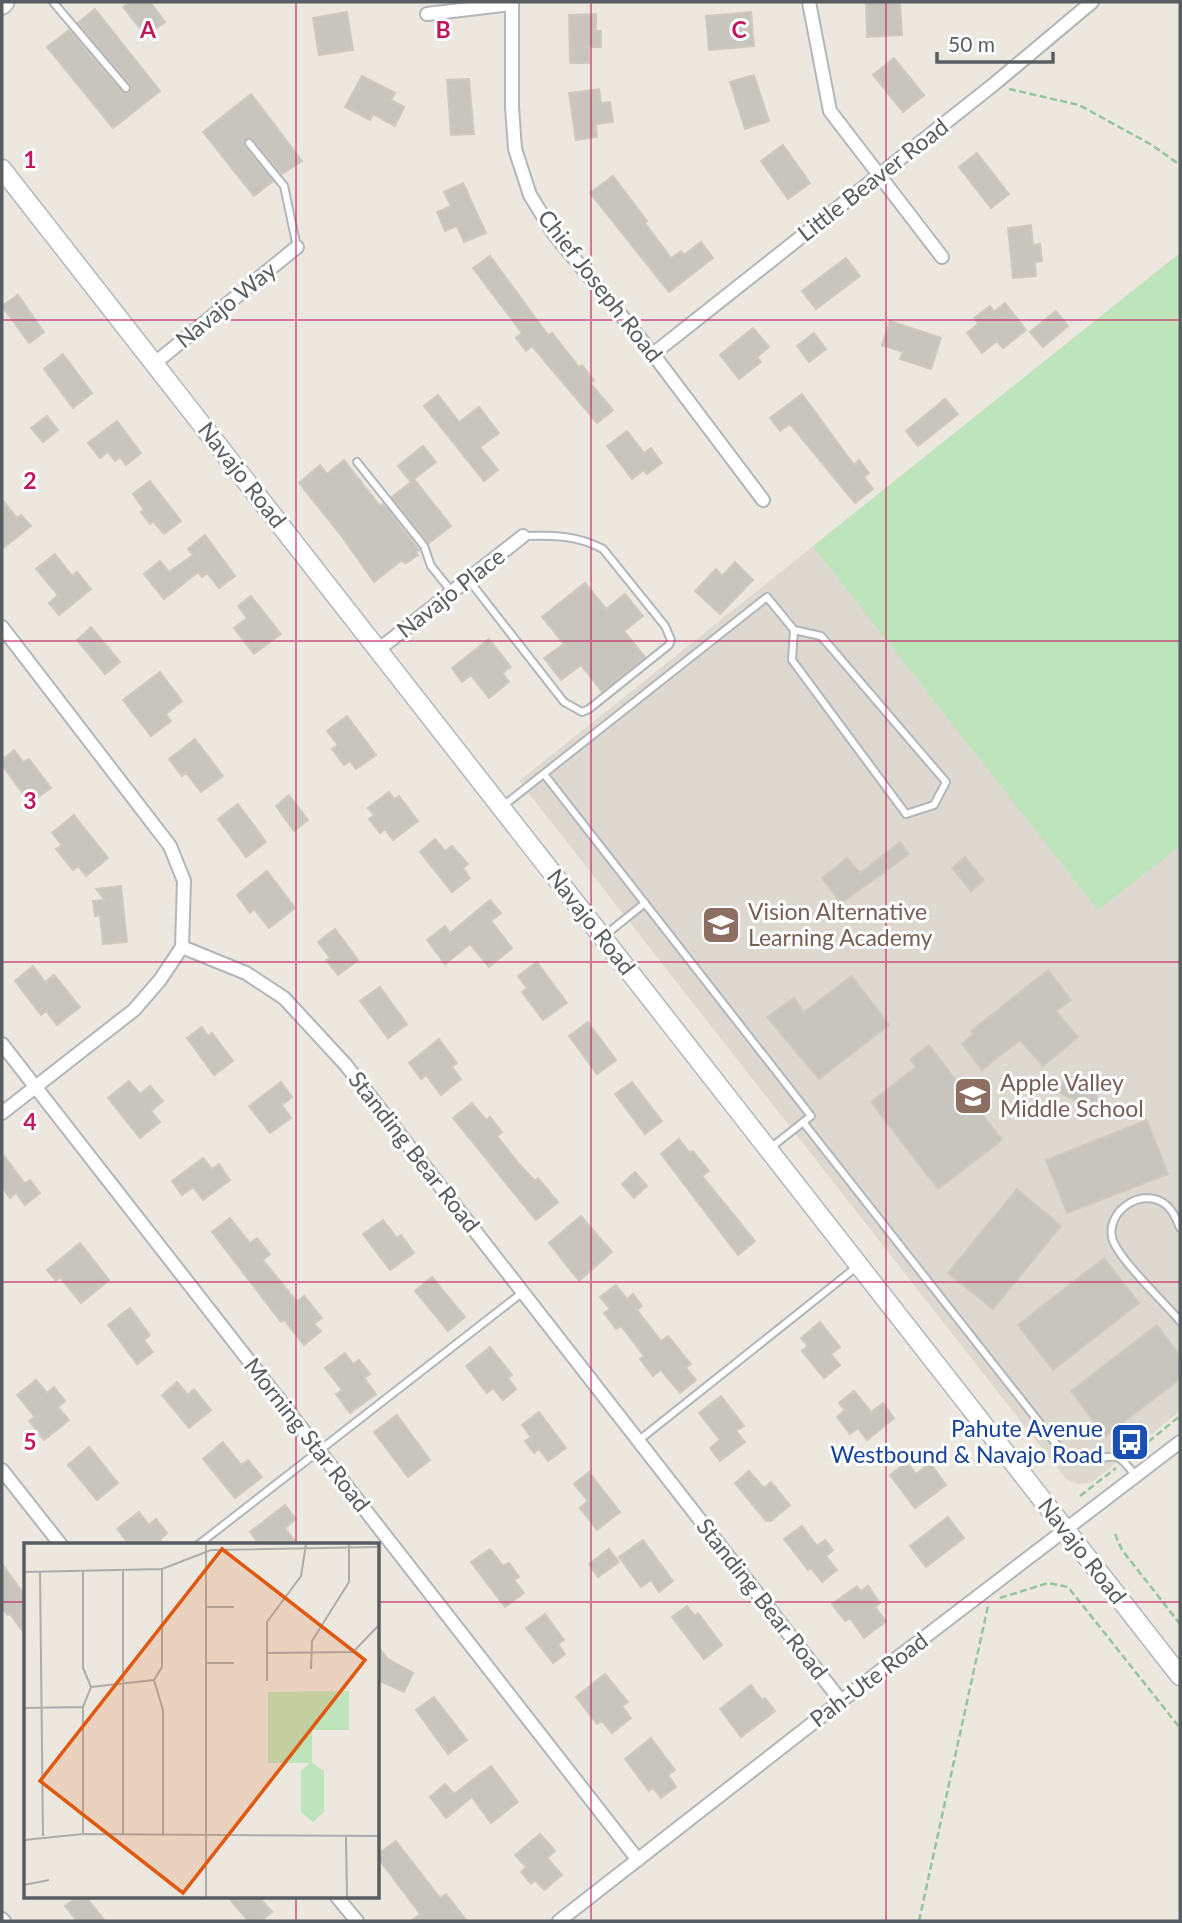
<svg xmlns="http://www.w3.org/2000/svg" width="1182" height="1923" font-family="Lato,sans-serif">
  <rect width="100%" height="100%" fill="#ece8df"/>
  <path fill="#ded9d0" d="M1180,253v1158l-89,72 -13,1 -12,-5 -547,-698z"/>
  <path fill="#bee4bb" d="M1180,253v593l-82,64 -285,-364z"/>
  <path fill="#c8c5be" stroke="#d0c9be" stroke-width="2" d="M130,2h20l15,20 -19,14 -23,-29z
    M866,2h34l2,33 -35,2z
    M95,9l65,82 -47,37 -66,-81 22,-17 53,62 7,1 2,-4 -1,-5 -52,-61z
    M347,12l6,38 -34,5 -6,-37z
    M751,12l3,34 -45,4 -3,-34z
    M596,14v17h5v16h-12v16h-19l-1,-48z
    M894,58l30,37 -21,17 -30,-37z
    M754,75l15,46 -24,8 -15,-47z
    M362,76l33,17 -4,7 13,7 -9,19 -22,-12 -3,6 -25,-13z
    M469,79l5,55 -23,1 -4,-55z
    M599,89l2,14 9,-1 3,20 -17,2 1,13 -21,3 -7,-47z
    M251,94l51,67 -20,13 -29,-35 -7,-1 -2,4 1,5 28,34 -19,15 -51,-64z
    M783,145l27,38 -22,16 -27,-38z
    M977,153l32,41 -18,14 -32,-41z
    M613,176l34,45 -2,2 26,35 10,-7 3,4 17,-13 12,16 -44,34 -79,-99z
    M463,183l23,50 -22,9 -7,-16 -12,5 -8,-19 14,-6 -7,-14z
    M1031,225l2,20 7,-1 2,17 -7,1 1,14 -23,2 -5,-50z
    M490,256l58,79 4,-2 27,34 3,-2 12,15 -4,3 23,27 -16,13 -65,-77 -6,5 -10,-13 6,-5 -49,-65z
    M846,258l14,18 -44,33 -14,-18z
    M18,295l26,37 -15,11 -27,-37z
    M1005,303l21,27 -23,18 -6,-7 -15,12 -15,-20 11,-9 -4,-6 16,-12 4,6z
    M1056,311l12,15 -25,21 -13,-15z
    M890,321l51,17 -10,31 -31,-10 3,-7 -21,-7z
    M753,328l16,19 -12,10 4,5 -22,17 -19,-24z
    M814,333l12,16 -17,13 -12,-16z
    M63,354l29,39 -19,15 -29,-39z
    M802,394l52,71 5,-5 10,13 -5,4 9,12 -18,14 -65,-79 -10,7 -10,-13z
    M438,395l21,27 20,-15 20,26 -19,14 18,23 -14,11 -60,-75z
    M945,399l13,15 -40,32 -12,-15z
    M47,416l11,14 -15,12 -12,-14z
    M117,421l24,32 -15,12 -6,-8 -5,4 -7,-9 -8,6 -12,-15z
    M627,431l17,22 7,-5 11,15 -15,11 -3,-4 -12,9 -25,-33z
    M423,446l13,16 -22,17 37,47 -22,17 -37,-46 19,-15 -13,-16z
    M344,460l36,46 3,-2 36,46 -3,3 2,2 -13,9 -3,-4 -28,22 -34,-48 -41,-51 21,-18 7,9z
    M150,481l31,40 -17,13 -11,-13 -3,3 -9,-12 3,-2 -11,-16z
    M2,499l15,19 4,-3 10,11 -29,23z
    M205,535l30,41 -16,12 -12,-15 -5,4 -4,-5 -34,27 -20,-25 16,-13 9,11 24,-17 -5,-6z
    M55,554l17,22 5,-4 14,17 -32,26 -10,-12 9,-8 -22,-26z
    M735,562l18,18 -33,34 -25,-23 21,-22 6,7z
    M585,583l21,26 19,-15 18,22 -19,15 21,26 -43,35 -21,-27 -20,15 -17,-22 20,-14 -22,-27z
    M251,596l30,38 -27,20 -20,-26 13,-10 -9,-12z
    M91,627l29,35 -15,12 -28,-34z
    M489,639l22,28 -8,6 6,9 -20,16 -18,-23 -9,7 -10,-14z
    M160,672l22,29 -16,13 5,7 -20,15 -28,-36z
    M347,716l29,39 -20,14 -6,-8 -6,4 -12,-16 6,-4 -11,-14z
    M195,739l28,37 -22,16 -15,-19 -4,3 -13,-17z
    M14,750l9,12 6,-3 22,29 -21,15 -28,-38v-5z
    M389,792l5,7 5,-3 19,25 -25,19 -8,-11 -5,4 -11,-14 5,-4 -6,-7z
    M289,795l19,25 -14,11 -18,-25z
    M238,804l28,38 -20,15 -28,-38z
    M74,815l34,43 -22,18 -8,-10 -5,4 -17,-21 6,-4 -10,-12z
    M435,839l10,12 7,-5 16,18 -5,4 7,10 -18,14 -32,-40z
    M900,842l9,12 -68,49 -19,-25 25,-20 13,15z
    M965,857l19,23 -13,11 -19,-23z
    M267,871l28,37 -26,20 -15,-19 -4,4 -13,-18z
    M121,886l6,56 -24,2 -3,-29 -5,1 -2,-15 12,-1 -9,-11z
    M490,900l11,13 -10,8 21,27 -23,19 -19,-23 -25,20 -18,-24 18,-14 5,7z
    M335,929l23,31 -20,15 -12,-15 4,-2 -12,-16z
    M537,962l30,41 -24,17 -21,-28 5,-4 -9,-12z
    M33,966l12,16 9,-7 26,32 -23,18 -11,-14 -5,4 -26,-34z
    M1048,970l23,30 -15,11 22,26 -35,29 -23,-26 -38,30 -20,-26 11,-10 -2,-3z
    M852,976l37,49 -70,54 -52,-62 27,-19 10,14z
    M380,987l27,37 -19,14 -28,-37z
    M588,1022l28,38 -19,14 -28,-38z
    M202,1027l6,9 4,-3 21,28 -19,14 -27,-37z
    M439,1039l18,24 -5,4 9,12 -20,16 -15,-20 -5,4 -12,-16z
    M929,1045l73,95 -64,49 -67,-87 45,-35 -6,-7z
    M1067,1075l31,16 -2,6 10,5 -6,11 -42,-21z
    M129,1081l11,13 10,-8 13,15 -12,10 9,11 -20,16 -32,-40z
    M281,1082l11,15 -10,8 9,13 -21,15 -21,-27z
    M632,1082l30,39 -17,13 -30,-40z
    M472,1103l14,17 4,-3 12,15 -5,4 22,28 16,17 3,-3 20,24 -22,18 -83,-102z
    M1147,1120l21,54 -101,39 -21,-53z
    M679,1139l11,14 3,-2 16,20 -7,5 53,65 -17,14 -77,-101z
    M2,1153l23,31 5,-4 10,13 -15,12 -9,-12 -6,5 -8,-11z
    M203,1158l9,11 7,-5 11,16 -27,20 -10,-13 -11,8 -10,-14z
    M635,1172l12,14 -13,12 -12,-14z
    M1017,1189l44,37 -68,83 -45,-36z
    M581,1216l31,36 -33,29 -30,-38z
    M230,1218l20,25 7,-5 13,16 -7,6 34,42 7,-6 18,22 -8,6 7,7 -17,14 -20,-25 -3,2 -69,-90z
    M383,1220l14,18 4,-3 13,18 -24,17 -27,-36z
    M80,1243l29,37 -28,23 -21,-26 -4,4 -9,-11z
    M1104,1258l35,45 -86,67 -35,-45z
    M432,1277l33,40 -17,14 -33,-40z
    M616,1285l11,14 6,-5 9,12 -5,4 24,31 7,-5 23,28 -5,4 10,12 -16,13 -19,-23 -8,6 -13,-17 4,-3 -23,-30 -5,3 -12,-16 6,-4 -10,-12z
    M130,1308l20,27 -6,5 9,12 -16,12 -29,-39z
    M820,1322l20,25 -9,7 9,11 -16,13 -22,-27 6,-5 -7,-8z
    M1157,1325l23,31v23l-75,57 -34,-45z
    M490,1347l22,28 -4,3 8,11 -13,11 -10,-12 -6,5 -21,-27z
    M345,1353l8,11 6,-4 11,14 -6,4 12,16 -26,19 -14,-19 6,-4 -17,-22z
    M36,1380l11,13 7,-6 11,14 -7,6 11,13 -25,20 -15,-19 6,-4 -18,-22z
    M177,1382l11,13 6,-6 17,21 -22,18 -27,-33z
    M854,1391l17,21 12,-9 11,15 -27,22 -9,-12 -8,6 -13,-17 8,-7 -6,-7z
    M721,1396l23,30 -8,5 9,11 -25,19 -10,-13 10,-8 -21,-27z
    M539,1412l27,36 -18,13 -9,-12 -5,4 -9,-12 6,-4 -9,-12z
    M397,1415l33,45 -22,17 -34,-45z
    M223,1442l18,23 7,-5 14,17 -27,21 -32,-39z
    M89,1447l29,36 -21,17 -29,-35z
    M907,1462l9,12 14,-11 16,22 -31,23 -25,-33z
    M749,1471l15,17 7,-6 19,23 -19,16h-5l-31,-38z
    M589,1472l31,40 -23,18 -17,-22 8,-7 -14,-17z
    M285,1505l11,14 -11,9 13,17h-38l-10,-13z
    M139,1512l10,13 7,-6 11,14 -7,7 4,5h-34l-13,-16z
    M948,1517l16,21 -38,29 -16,-21z
    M802,1526l15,20 8,-6 8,10 -7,6 11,14 -15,12 -11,-14 -3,2 -24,-31z
    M643,1540l30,41 -14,11 -8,-12 -10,7 -22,-30z
    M490,1549l13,17 6,-3 10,14 -5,3 10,13 -19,14 -34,-45z
    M609,1549l10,13 -21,15 -9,-13z
    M2,1564l24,33v39l-16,-22 -2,1 -6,-7z
    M857,1586l4,5 7,-5 12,17 -5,4 11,14 -22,17 -14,-20 -5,3 -13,-17z
    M687,1606l8,10 3,-3 24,32 -18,14 -32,-42z
    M545,1614l19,26 -6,4 7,10 -12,9 -27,-35z
    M378,1646l10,13 25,14 -9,19 -26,-12z
    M605,1674l23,28 -6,4 9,12 -19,15 -10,-12 -5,3 -21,-27z
    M751,1685l11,15 3,-2 10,13 -34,26 -21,-28z
    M434,1697l33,43 -19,14 -32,-44z
    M651,1738l24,32 -7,5 8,12 -15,11 -8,-10 -4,3 -24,-32z
    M491,1766l27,36 -27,21 -19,-26 -26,21 -16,-21 15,-13 9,10z
    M540,1834l15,17 -8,7 15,17 -18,15 -9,-10 -4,4 -10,-12 5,-5 -11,-12z
    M396,1841l44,57 6,-4 21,27h-56l9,-7 -42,-56v-4z
    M77,1897h9l19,24h-28l-12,-15z
    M228,1897h31l13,15 -11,9h-13z"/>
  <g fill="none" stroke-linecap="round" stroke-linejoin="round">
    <g stroke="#b2b6ba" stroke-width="10">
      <path id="lane" d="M53,2l73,86
        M249,143l35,43 13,61
        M357,462l67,84 7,20 21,26
        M468,579l96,123 18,10 7,-3 80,-64 2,-5 -6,-14 -62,-77c-26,-14 -51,-14 -80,-13
        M544,774l267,342 -42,33
        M503,806l264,-209 27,33 -2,30 114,154 28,-9 12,-23 -125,-146 -27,-6
        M604,936l41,-33
        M803,1122l261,332c8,0 16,3 23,4 32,2 25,-12 49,18
        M1180,1228c-4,-10 -8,-20 -18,-26 -22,-13 -55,9 -50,35 3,19 54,67 68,84
        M638,1441l221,-176
        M198,1545l325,-253"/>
    </g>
    <g stroke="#b2b6ba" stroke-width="16">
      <path id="street" d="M512,2v105l3,42 15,46 24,39 99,120 110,146
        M809,2l21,109 112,146
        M427,14l85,-10
        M653,354l340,-269 99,-83
        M155,363l142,-116
        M2,627l168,219 14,35 -2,66
        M378,650l145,-114
        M182,947l64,26 38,25 61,66 496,637
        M2,1044l636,816
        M2,1113l132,-103 26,-30 22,-33
        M2,1470l59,75
        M337,1897l20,24
        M2,1919l2,2
        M559,1921l282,-220 339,-259"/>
    </g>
    <g stroke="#b3b7bd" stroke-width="21">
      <path id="secondary" d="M2,5l3,-3
        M2,169l1178,1507"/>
    </g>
    <path stroke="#94c59e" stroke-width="2.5" stroke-dasharray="7 3.5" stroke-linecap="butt" d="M1009,89l70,16 73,40 28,20
      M1132,1455l48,-39
      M1080,1496l36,-28
      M1115,1534l7,16 58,74
      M1000,1598l48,-15 20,4 112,141
      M919,1921l69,-315"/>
    <use href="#lane" stroke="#fff" stroke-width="6"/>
    <use href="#street" stroke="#fff" stroke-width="12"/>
    <use href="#secondary" stroke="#fff" stroke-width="18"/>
  </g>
  <path fill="none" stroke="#c2185b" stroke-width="2" stroke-opacity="0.55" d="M296,2v1543M591,2v1919M886,2v1919M2,320h1178M2,641h1178M2,962h1178M2,1282h1178M2,1602h24M378,1602h802M296,1897v24"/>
  <defs>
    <g id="school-square" transform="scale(2.0125)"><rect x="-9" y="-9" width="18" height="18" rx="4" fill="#8d6e63" stroke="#fff"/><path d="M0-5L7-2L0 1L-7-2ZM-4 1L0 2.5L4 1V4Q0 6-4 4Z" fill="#fff"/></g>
    <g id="bus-square" transform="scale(2.0125)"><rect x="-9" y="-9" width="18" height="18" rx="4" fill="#1a4fb4" stroke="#fff"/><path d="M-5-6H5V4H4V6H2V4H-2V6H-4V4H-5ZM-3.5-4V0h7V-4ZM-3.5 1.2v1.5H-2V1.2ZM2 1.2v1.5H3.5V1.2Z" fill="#fff"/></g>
  </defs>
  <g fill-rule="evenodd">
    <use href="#school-square" x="721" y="925"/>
    <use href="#school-square" x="973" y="1096"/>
    <use href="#bus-square" x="1130" y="1442"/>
  </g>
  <g text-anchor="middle" stroke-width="6" stroke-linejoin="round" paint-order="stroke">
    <g font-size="23" fill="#585d61" stroke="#fff">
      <text transform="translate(873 180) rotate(-38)" y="8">Little Beaver Road</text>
      <text transform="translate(600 286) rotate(52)" y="8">Chief Joseph Road</text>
      <text transform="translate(226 305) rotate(-39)" y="8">Navajo Way</text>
      <text transform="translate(242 475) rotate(52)" y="8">Navajo Road</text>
      <text transform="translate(451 593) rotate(-38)" y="8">Navajo Place</text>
      <text transform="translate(591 922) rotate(52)" y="8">Navajo Road</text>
      <text transform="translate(414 1152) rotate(52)" y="8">Standing Bear Road</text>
      <text transform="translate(307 1435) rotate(52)" y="8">Morning Star Road</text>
      <text transform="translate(1082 1551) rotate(52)" y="8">Navajo Road</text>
      <text transform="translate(762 1599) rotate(52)" y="8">Standing Bear Road</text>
      <text transform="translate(869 1680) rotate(-37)" y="8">Pah-Ute Road</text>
    </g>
    <g font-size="23" fill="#785e54" stroke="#fff" text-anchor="start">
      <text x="748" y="920">Vision Alternative<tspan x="748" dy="26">Learning Academy</tspan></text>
      <text x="1000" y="1091">Apple Valley<tspan x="1000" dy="26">Middle School</tspan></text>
    </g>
    <g font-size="23" fill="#164399" stroke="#fff" text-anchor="end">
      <text x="1103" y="1437">Pahute Avenue<tspan x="1103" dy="26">Westbound &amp; Navajo Road</tspan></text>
    </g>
  </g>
  <g transform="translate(24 1543)">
    <rect width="355" height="355" fill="#ece8df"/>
    <path d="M325,148v39h-37v33l12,8v41l-11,10 -12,-10v-41l9,-8h-42v-71z" fill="#bee4bb"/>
    <path fill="none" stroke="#adaca9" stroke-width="2" d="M182,1v354M99,27v264M16,28l3,265M59,28v97l8,19M0,29l138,-3 49,-19 169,-3M182,64h28M243,110l86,-1 27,-28M182,120h28M287,126l1,-28 37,-59v-38M130,137l9,30v124M130,137l8,-13v-97M243,138v-59l34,-46 5,-32M67,144l63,-7M0,165l59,-1M59,290v-126l8,-20M322,294l1,61M0,297l59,-6 297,2M0,342l25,-5"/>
    <path fill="#e15910" fill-opacity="0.15" stroke="#e15910" stroke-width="3.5" d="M198,6l143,111 -182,233 -143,-112z"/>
    <rect width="355" height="355" fill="none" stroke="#585d61" stroke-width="3.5"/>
  </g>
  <g font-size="23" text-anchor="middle" font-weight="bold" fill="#c2185b" stroke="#fff" stroke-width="6" stroke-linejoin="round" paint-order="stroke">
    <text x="148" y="38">A</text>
    <text x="443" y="38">B</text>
    <text x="739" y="38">C</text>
    <text x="30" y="168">1</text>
    <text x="30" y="489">2</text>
    <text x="30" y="809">3</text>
    <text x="30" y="1130">4</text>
    <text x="30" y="1450">5</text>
  </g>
  <rect width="1182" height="1923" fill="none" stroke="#585d61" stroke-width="7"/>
  <path d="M937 52v10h116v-10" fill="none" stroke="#585d61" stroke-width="3.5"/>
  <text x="948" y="52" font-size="21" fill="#585d61" stroke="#ffffff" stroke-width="5" paint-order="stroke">50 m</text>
</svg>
